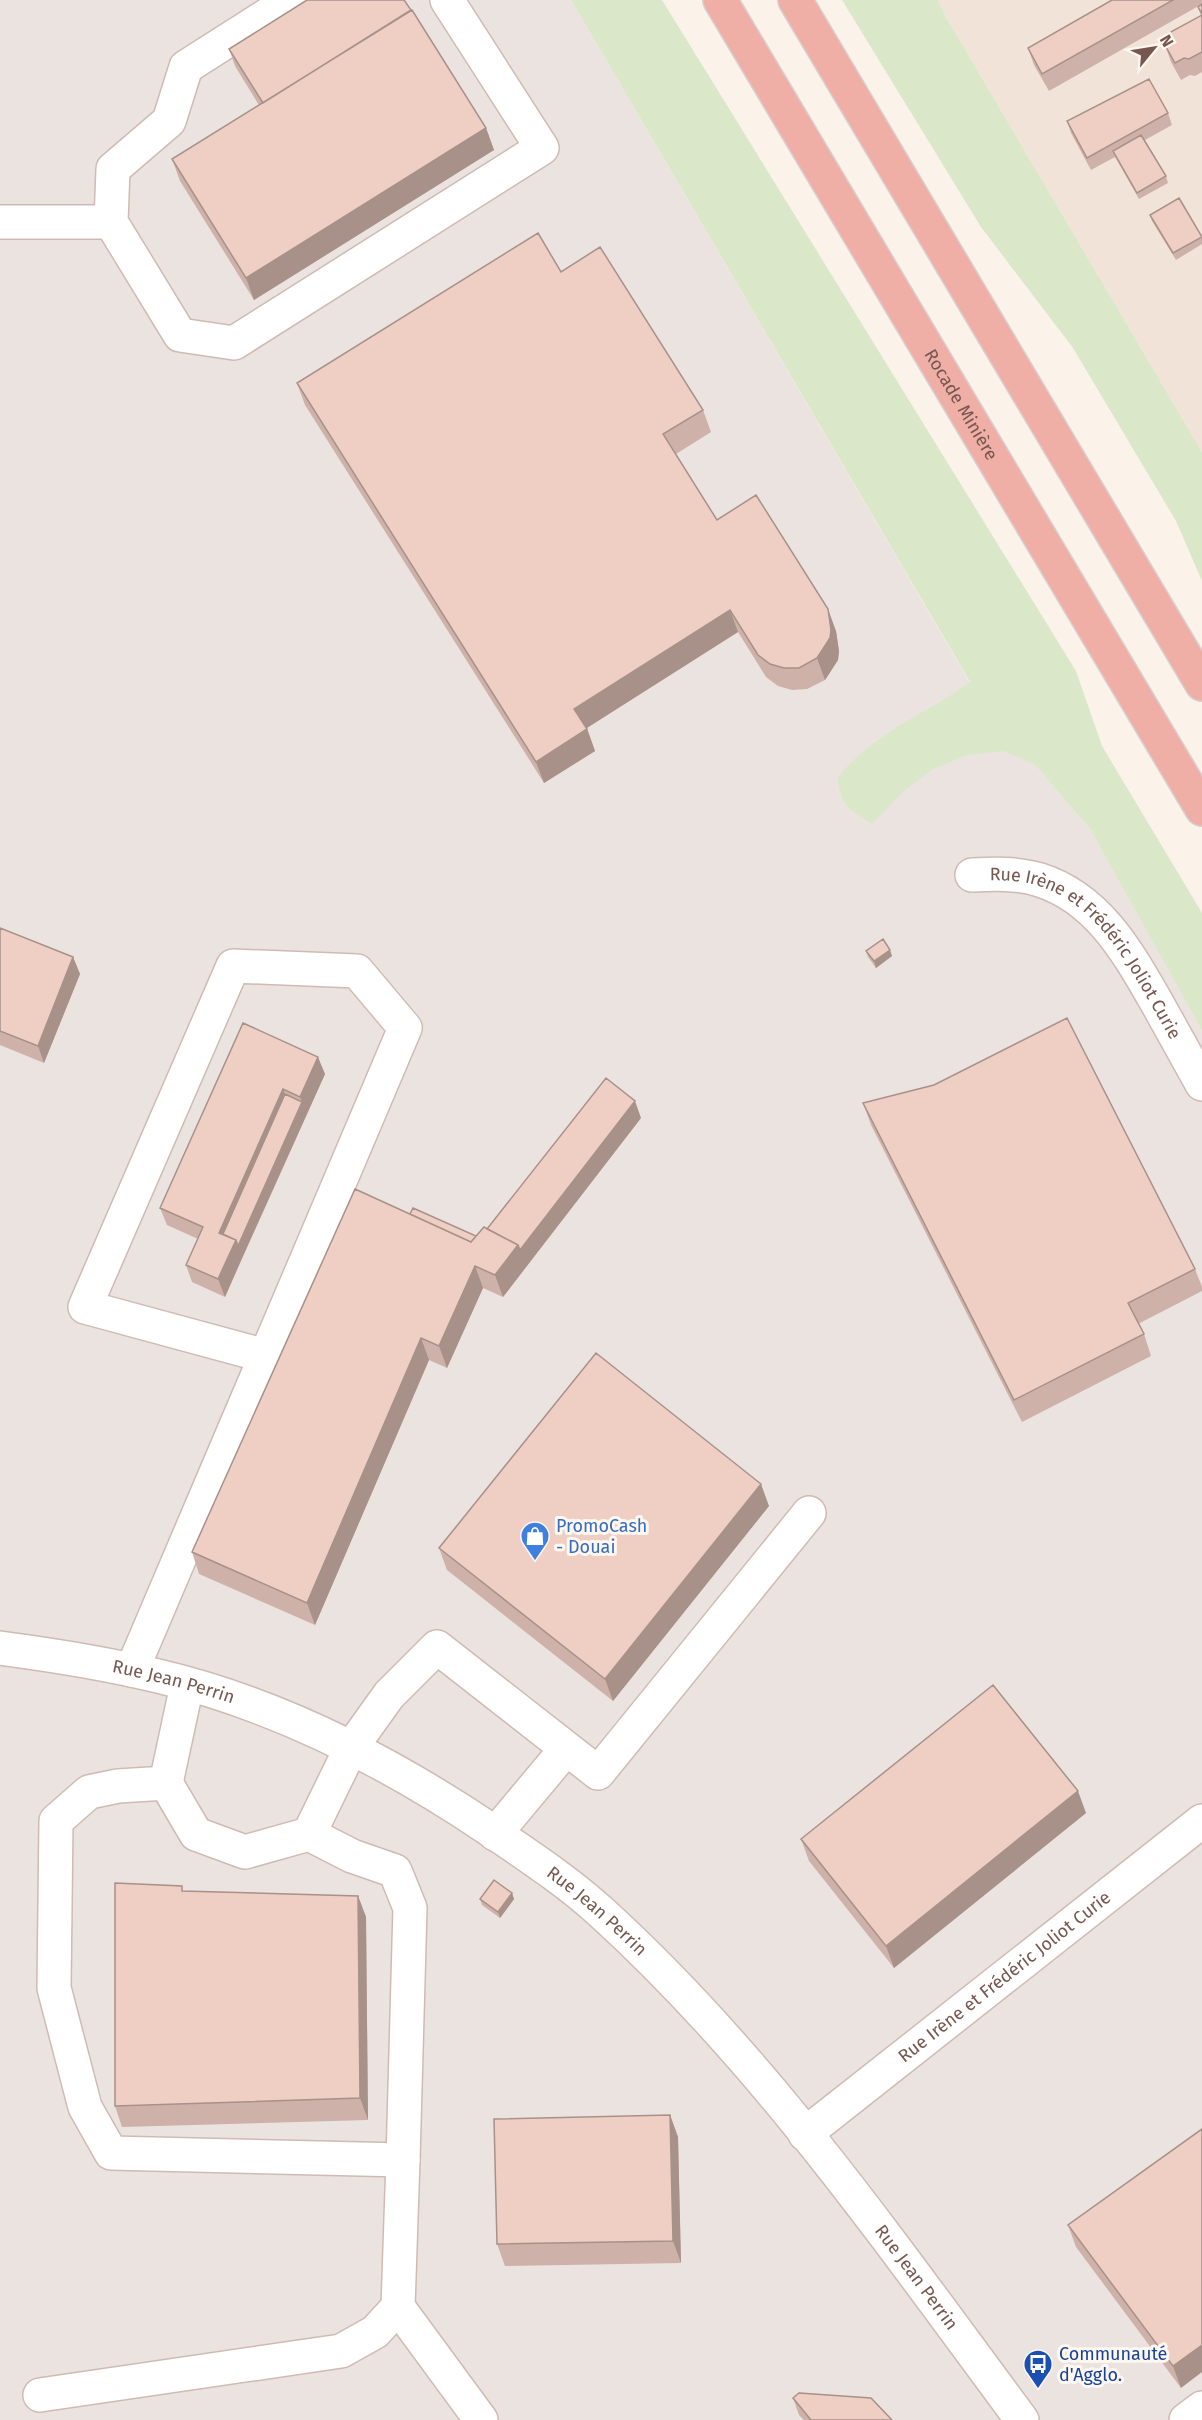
<svg xmlns="http://www.w3.org/2000/svg" width="1202" height="2420" font-family="'Fira Sans',sans-serif">
  <rect width="100%" height="100%" fill="#fbf2ea"/>
  <path fill="#f2e3d9" d="M938,0h264v452l-256,-435z"/>
  <path fill="#ebe3e0" d="M0,0h571l399,683 64,81 56,65 112,202v1389h-1202z"/>
  <path fill="#dae8c9" d="M571,0h91l414,671 26,75 100,167v118l-112,-202 -56,-65 -31,-13 -36,4 -35,15 -27,20 -33,34c-23,-14 -32,-19 -34,-47 35,-44 88,-63 132,-95z
    M842,0h96l8,17 256,435v129l-26,-60 -103,-173 -92,-121z"/>
  <g fill="none" stroke-linecap="round" stroke-linejoin="round">
    <g stroke="#cfbbb3" stroke-width="36">
      <g id="minor">
        <path d="M291,0l-105,67 -17,54 -56,48 -2,53 69,113 54,8 308,-195 -95,-148"/>
        <path d="M0,222h111"/>
        <path id="s1" d="M972,875c22,-1 46,-2 68,5 59,19 88,73 117,123 15,27 30,54 45,81"/>
        <path id="s2" d="M0,1648c53,7 105,15 158,28 119,28 230,85 331,153 38,26 78,52 112,83 163,148 290,332 421,508"/>
        <path d="M132,1670c92,-214 182,-428 273,-642l-48,-57 -124,-5 -148,341 181,49"/>
        <path d="M187,1685l-21,98 -48,3 -29,6 -33,29 -2,167 31,119 26,46 292,7 7,-252 -15,-37 -43,-15 -43,-22"/>
        <path d="M166,1783l30,51 49,18 64,-18 42,-86 38,-53 48,-48 161,126 211,-260"/>
        <path d="M495,1834l71,-85"/>
        <path id="s3" d="M805,2134l397,-313"/>
        <path d="M398,2307l83,113"/>
        <path d="M40,2395l301,-44 34,-19 23,-25 5,-147"/>
        <path d="M1186,2420l16,-12"/>
      </g>
    </g>
    <g stroke="#d8d0ce" stroke-width="36">
      <g id="highway">
        <path id="s4" d="M720,0l482,809"/>
        <path d="M795,0l407,684"/>
      </g>
    </g>
    <use href="#minor" stroke="#fff" stroke-width="33"/>
    <use href="#highway" stroke="#f0afa6" stroke-width="33"/>
  </g>
  <path fill="#ceb2a9" d="M1112,0h90v4l-153,87 -15,-26 -6,-17z
    M1202,4v68l-7,4 -5,-1 -9,5 -10,-18 -6,-17 5,-3 -3,-8 34,-18 -3,-9z
    M229,49l257,79 8,22 -240,150 -74,-119 -8,-22 87,-54 -24,-39z
    M1168,113l4,12 -27,15 21,36 2,7 -29,16 -24,-42 -24,13 -20,-37 -4,-12z
    M1150,215l52,21v8l-26,16 -24,-39z
    M561,272l142,138 8,22 -35,22 41,66 119,111 3,20 -1,9 -13,20 -18,9 -15,1 -14,-4 -12,-9 -28,-45 -151,96 8,23 -51,32 -239,-378 -8,-22z
    M0,928l73,29 7,17 -36,89 -44,-18z
    M866,951l26,5 -16,12 -8,-11z
    M243,1023l82,51 -100,223 -33,-15 -6,-17 12,-26 -31,-14 -7,-17z
    M863,1103l332,166 7,18v4l-64,33 6,10 7,22 -129,66 -151,-297z
    M641,1118l-138,179 -20,-9 -36,80 -18,-8 -114,265 -116,-51 -7,-22 218,-338 66,22 11,-7z
    M769,1506l-156,195 -166,-131 -8,-22z
    M1086,1813l-192,155 -85,-107 -8,-22z
    M184,1891l174,5 8,21 2,203 -246,7 -7,-21z
    M512,1893l2,6 -14,19 -18,-13 -2,-6z
    M670,2115l8,22 3,126 -176,3 -8,-22z
    M1202,2129l-21,259 -105,-141 -8,-22z
    M793,2398l99,22h-88l-5,-5z"/>
  <path fill="#a79189" d="M486,128l8,22 -240,150 -8,-22z
    M828,609l8,22 3,20 -1,9 -13,20 -8,-22z
    M730,610l8,22 -156,99 -8,-22z
    M587,729l8,22 -51,32 -8,-21z
    M890,950l2,6 -16,12 -2,-7z
    M73,957l7,17 -36,89 -6,-17z
    M318,1057l7,17 -83,184 -4,-12 64,-144 -2,-5z
    M283,1089l6,17 -60,136 -10,-9z
    M635,1101l6,17 -138,179 -8,-22 23,-30z
    M236,1240l6,18 -17,39 -7,-18z
    M475,1266l8,22 -36,80 -8,-22z
    M421,1338l8,22 -114,265 -8,-22z
    M761,1484l8,22 -156,195 -8,-22z
    M1078,1791l8,22 -192,155 -8,-22z
    M512,1893l2,6 -14,19 -2,-6z
    M358,1896l8,21 2,203 -8,-22z
    M670,2115l8,22 3,126 -8,-22z
    M1202,2345v27l-21,16 -8,-22z"/>
  <path fill="#efcfc4" stroke="#a79189" stroke-width="1.5" d="M307,0h97l7,10 -148,93 -34,-54z
    M1112,0h61l-131,74 -14,-26z
    M1202,4v10l-4,-7z
    M412,10l74,118 -240,150 -74,-119z
    M1202,15v37l-13,7 -5,-1 -9,5 -10,-18 6,-4 -4,-7z
    M1149,79l19,34 -81,45 -20,-37z
    M1141,135l25,41 -29,17 -24,-42z
    M1179,198l23,39 -29,16 -23,-38z
    M538,233l23,39 39,-25 103,163 -40,24 54,86 39,-25 72,114 3,21 -1,8 -13,20 -18,10h-15l-14,-4 -12,-9 -28,-45 -156,99 13,20 -51,33 -239,-379z
    M0,928l73,29 -35,89 -38,-15z
    M883,939l7,11 -16,11 -8,-10z
    M1067,1018l128,251 -67,34 16,31 -130,66 -151,-297 71,-18z
    M243,1023l75,34 -18,40 -17,-8 -64,144 17,7 -18,39 -32,-14 17,-38 -43,-19z
    M606,1078l29,23 -115,149 -2,-5 -31,-16z
    M285,1094l17,8 -64,144 -2,-6 -13,-6z
    M355,1189l116,53 13,-15 34,18 -23,30 -20,-9 -36,80 -18,-8 -114,265 -115,-51z
    M413,1208l63,28 -5,6 -61,-28z
    M596,1353l165,131 -156,195 -166,-131z
    M993,1685l85,106 -192,155 -85,-107z
    M494,1880l18,13 -14,19 -18,-13z
    M115,1883l67,3v5l176,5 2,202 -245,8z
    M670,2115l3,126 -176,3 -3,-125z
    M1202,2129v216l-29,21 -105,-141z
    M799,2393l72,5 21,22h-81l-18,-22z"/>
  <defs>
    <g id="shop-pin" transform="scale(1.5)"><path d="M0 17L-7.5 6A9.5 9.5 0 1 1 7.5 6Z" fill="#3f7fe0" stroke="#fef7f0"/><path d="M-5-2.5h2.3a2.7 3.5 0 0 1 5.4 0H5L5.5 6h-11ZM-1.5-2.5h3a1.5 2.3 0 0 0-3 0Z" fill="#fff"/></g>
    <g id="bus-pin" transform="scale(1.5)"><path d="M0 17L-7.5 6A9.5 9.5 0 1 1 7.5 6Z" fill="#1a4fb4" stroke="#fef7f0"/><path d="M-5-6H5V4H4V6H2V4H-2V6H-4V4H-5ZM-3.5-4V0h7V-4ZM-3.5 1.2v1.5H-2V1.2ZM2 1.2v1.5H3.5V1.2Z" fill="#fff"/></g>
  </defs>
  <g fill-rule="evenodd">
    <use href="#shop-pin" x="535" y="1536"/>
    <use href="#bus-pin" x="1038" y="2364"/>
  </g>
  <g text-anchor="middle" stroke-width="6" stroke-linejoin="round" paint-order="stroke">
    <g font-size="18" fill="#75574f" stroke="#fef7f0">
      <text dy="6" stroke="none"><textPath href="#s4" startOffset="471">Rocade Minière</textPath></text>
      <text dy="6" stroke="none"><textPath href="#s1" startOffset="150">Rue Irène et Frédéric Joliot Curie</textPath></text>
      <text dy="6" stroke="none"><textPath href="#s2" startOffset="177">Rue Jean Perrin</textPath></text>
      <text dy="6" stroke="none"><textPath href="#s2" startOffset="663">Rue Jean Perrin</textPath></text>
      <text dy="6" stroke="none"><textPath href="#s3" startOffset="254">Rue Irène et Frédéric Joliot Curie</textPath></text>
      <text dy="6" stroke="none"><textPath href="#s2" startOffset="1150">Rue Jean Perrin</textPath></text>
    </g>
    <g font-size="18" fill="#366cbe" stroke="#fef7f0" text-anchor="start">
      <text x="556" y="1532">PromoCash<tspan x="556" dy="21">- Douai</tspan></text>
    </g>
    <g font-size="18" fill="#164399" stroke="#fef7f0" text-anchor="start">
      <text x="1059" y="2360">Communauté<tspan x="1059" dy="21">d'Agglo.</tspan></text>
    </g>
  </g>
  <g transform="translate(1154 48) rotate(60)" stroke="#fef7f0" stroke-width="4.5" paint-order="stroke">
  <path d="M0-4.5L10 22L0 15L-10 22Z" fill="#75574f"/>
  <text y="-9" font-size="16" font-weight="bold" text-anchor="middle" fill="#75574f">N</text>
  </g>
</svg>
